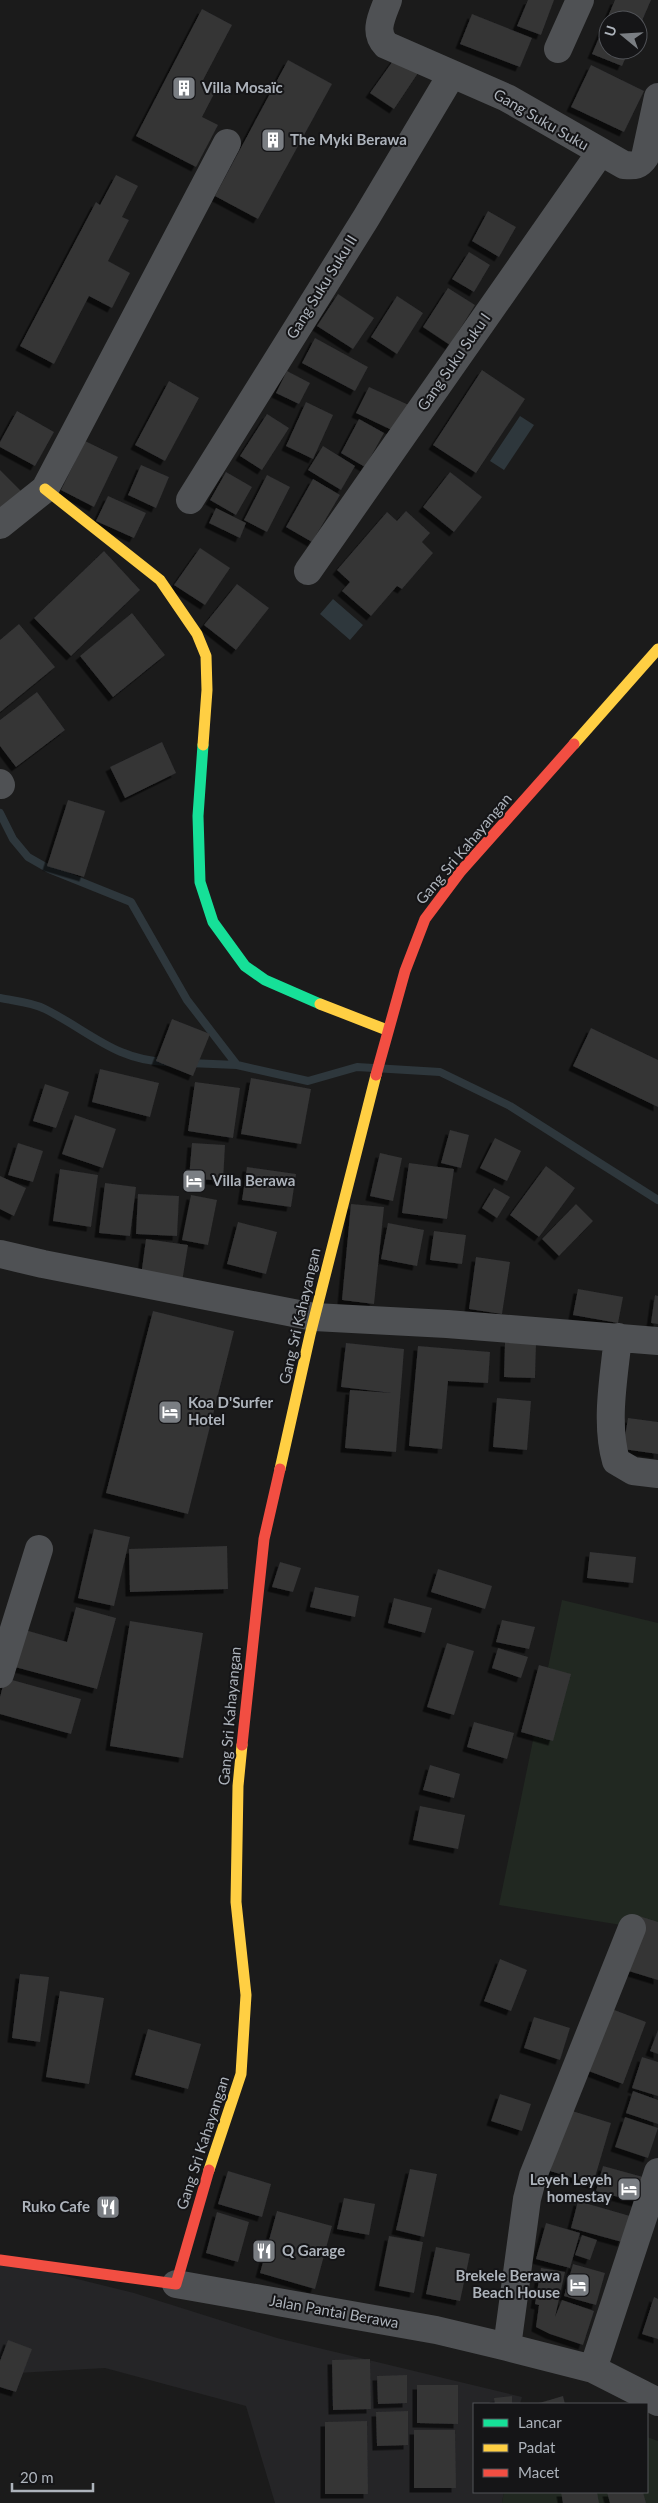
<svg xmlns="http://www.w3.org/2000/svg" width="658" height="2503" font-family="Lato,sans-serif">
  <defs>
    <filter id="shadow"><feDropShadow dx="-4.5" dy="4.5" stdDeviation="0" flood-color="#0009"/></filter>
  </defs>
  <rect width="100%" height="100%" fill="#1b1b1b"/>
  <path fill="#252527" d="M0,2260l134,33 143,45 245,59 -2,7h-46v88h30l-2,11h-227l-29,-97 -141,-38 -105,6z"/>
  <path fill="#212821" d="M562,1600l96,23v308l-159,-26z
    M647,2437l11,4v62h-156l2,-11h143z"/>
  <path fill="#2e373c" d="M520,416l14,9 -30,45 -14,-9z
    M333,599l30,26 -13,15 -30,-26z"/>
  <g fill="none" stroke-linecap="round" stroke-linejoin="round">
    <path stroke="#2e373c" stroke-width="8" d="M0,813l13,26 15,18 21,12 82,33 56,98 50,65 71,16 49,-14 83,5 70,34 148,94
      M0,998c14,3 32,4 45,11 44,22 71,52 123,53
      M189,1063l48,2"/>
  </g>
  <path fill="#343435" filter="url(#shadow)" d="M528,0h26l-13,35 -24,-9z
    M615,0h36l-13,30v-10h-30v30h21l-7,16 -30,-12z
    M202,9l30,16 -31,59 14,8 -13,25 16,8 -22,42 -60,-31z
    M472,14l60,24 -12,29 -60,-23z
    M395,58l23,15 -24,36 -24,-16z
    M288,60l44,24 -74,135 -43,-23z
    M591,65l53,26 -20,41 -53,-25z
    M116,175l22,11 -16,31 7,3 -21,41 22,12 -18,35 -23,-12 -35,68 -34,-18 76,-144 4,3z
    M488,211l28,16 -17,30 -27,-16z
    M469,252l21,13 -16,27 -22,-13z
    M448,288l27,17 -25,40 -27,-18z
    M338,294l36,24 -21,31 -36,-23z
    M397,296l26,17 -26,41 -26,-17z
    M315,338l53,29 -13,24 -53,-28z
    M482,370l43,29 -49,74 -43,-28z
    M287,371l23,12 -11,21 -23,-11z
    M169,381l30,17 -34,63 -30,-16z
    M369,387l42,19 -13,27 -42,-20z
    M306,402l27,13 -20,44 -27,-13z
    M17,411l37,21 -19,34 -35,-19v-5z
    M267,414l22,14 -27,42 -22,-14z
    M359,419l25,14 -19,34 -24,-14z
    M85,441l33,16 -24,50 -33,-17z
    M323,446l32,20 -14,24 -33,-20z
    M141,465l28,12 -13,31 -28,-13z
    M0,470l26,26 -26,25z
    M226,472l26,15 -16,28 -26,-15z
    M450,472l32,25 -28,35 -31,-25z
    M267,475l23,12 -23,45 -23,-12z
    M313,479l27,16 -28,47 -26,-15z
    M108,496l38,17 -12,25 -38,-17z
    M216,508l30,15 -6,15 -31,-15z
    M406,511l24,22 -8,9 11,11 -31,36 -5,-3 -26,30 -29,-25 8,-9 -13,-12 50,-58 10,9z
    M200,548l30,20 -25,37 -31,-20z
    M104,551l36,39 -69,66 -37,-38z
    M237,584l32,24 -33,42 -32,-25z
    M132,613l33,42 -52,42 -33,-41z
    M19,624l36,43 -55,45v-72z
    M37,692l28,38 -49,37 -16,-21v-26z
    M162,742l14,31 -51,25 -15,-31z
    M68,800l37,11 -21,66 -37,-11z
    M172,1019l38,15 -17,42 -37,-15z
    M591,1028l67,32v47l-85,-41z
    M100,1069l59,14 -9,34 -58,-15z
    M251,1078l60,11 -10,55 -60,-10z
    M195,1082l45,6 -7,50 -45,-7z
    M45,1084l24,8 -13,36 -23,-7z
    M75,1115l41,14 -13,39 -41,-14z
    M450,1130l19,5 -8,33 -20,-5z
    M495,1138l26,13 -14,30 -27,-13z
    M18,1143l25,8 -10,31 -25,-7z
    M192,1143l33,2 -2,36 -34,-3z
    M380,1153l22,5 -9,43 -23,-5z
    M409,1163l45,6 -7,50 -45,-6z
    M546,1166l29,22 -36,49 -29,-22z
    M247,1167l49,7 -5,33 -49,-7z
    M60,1169l38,6 -7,52 -38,-6z
    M0,1176l26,12 -12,28 -14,-7z
    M105,1183l31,4 -6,49 -31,-3z
    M494,1188l16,9 -13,21 -15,-10z
    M138,1194l41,2 -2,40 -41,-2z
    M191,1195l26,5 -9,45 -26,-5z
    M351,1204l33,3 -10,97 -32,-4z
    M576,1204l17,17 -34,35 -17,-17z
    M238,1222l39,10 -11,42 -39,-10z
    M388,1223l36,7 -7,36 -36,-7z
    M434,1231l32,4 -4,29 -32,-4z
    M146,1239l42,6 -6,37 -41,-6z
    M476,1257l34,5 -8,52 -33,-5z
    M578,1289l45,8 -5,26 -45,-8z
    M655,1295l3,1v28l-7,-1z
    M153,1311l81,20 -46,183 -82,-21z
    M505,1342l31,1 -1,35 -31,-1z
    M346,1343l58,6 -8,103 -51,-4 5,-58 42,3 -51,-6z
    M418,1346l72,6 -2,31 -40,-2 -6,68 -33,-3z
    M497,1398l34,3 -4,49 -34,-3z
    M628,1418l30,4v32l-35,-5z
    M94,1529l36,8 -16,69 -36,-8z
    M227,1546l1,43 -98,3 -1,-43z
    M590,1552l46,5 -3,26 -46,-5z
    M280,1562l21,6 -8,24 -21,-5z
    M438,1569l54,17 -7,23 -54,-17z
    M315,1587l44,9 -4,21 -45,-10z
    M394,1598l38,10 -7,25 -37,-10z
    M76,1607l40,11 -19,71 -82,-22 10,-37 42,12z
    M502,1620l33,7 -6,22 -33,-7z
    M130,1621l73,12 -20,125 -73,-12z
    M447,1643l27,8 -20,64 -27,-8z
    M498,1648l30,9 -7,21 -29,-10z
    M539,1665l32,9 -18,67 -32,-9z
    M5,1678l76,21 -10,35 -71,-20v-17z
    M474,1722l40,11 -7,26 -40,-12z
    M430,1765l30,9 -6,24 -31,-8z
    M420,1806l45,9 -7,34 -45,-9z
    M636,1915l22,7v58l-39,-12z
    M500,1959l27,11 -16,41 -27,-10z
    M20,1974l29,3 -9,65 -28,-4z
    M60,1991l44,7 -15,86 -43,-7z
    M609,2008l37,14 -23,62 -37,-14z
    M534,2017l36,11 -10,32 -36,-12z
    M148,2029l53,15 -13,45 -53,-14z
    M658,2030v24l-8,-3z
    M642,2057l16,5v34l-26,-8z
    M633,2091l25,9v24l-32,-11z
    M500,2094l31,10 -9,27 -31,-10z
    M569,2110l42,13 -18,61 -43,-13z
    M625,2117l33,11 -10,30 -33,-11z
    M603,2166l40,11 -6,25 -41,-11z
    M410,2169l27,5 -13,63 -28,-7z
    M228,2171l43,13 -9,33 -44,-13z
    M344,2198l31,6 -6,31 -32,-6z
    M578,2201l52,15 -8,26 -51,-14z
    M277,2211l55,15 -17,63 -55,-16z
    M217,2212l32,10 -11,40 -32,-9z
    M546,2223l34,10 -10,35 -34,-9z
    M582,2235l15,5 -7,20 -15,-5z
    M389,2236l34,6 -9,51 -35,-7z
    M436,2247l34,7 -10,47 -34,-7z
    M573,2264l32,9 -9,32 -32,-9z
    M541,2268l24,4 -10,45 7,-17 32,11 -11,34 -33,-11 -14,-7 3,-22 -4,-1z
    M654,2297l4,2v40l-16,-5z
    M8,2340l24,9 -16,43 -16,-5v-26z
    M370,2359l1,50 -38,1 -1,-50z
    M407,2375v28l-29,1 -1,-28z
    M417,2385h41v39l-41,-1z
    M512,2396v8h-17l-1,-6z
    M563,2396l2,8h-29z
    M408,2411v34l-31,1 -1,-34z
    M367,2421l1,73h-43v-72z
    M414,2430h41l1,58h-42z
    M561,2492h36l2,11h-36z
    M607,2492h36l3,11h-36z"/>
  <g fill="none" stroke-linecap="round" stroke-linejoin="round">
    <path stroke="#4f5154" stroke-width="28" d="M388,0c-6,16 -15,32 -2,45l121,53 117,67c11,1 15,1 21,-8l13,-60
      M558,49l22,-49
      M190,500l176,-282 86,-144
      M0,525l45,-36 182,-346
      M308,571l292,-418
      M0,783l1,2
      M0,1254l43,10 271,53 133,7 211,17
      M618,1337c-4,40 -13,85 -2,124l17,10 25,3
      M0,1674l39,-125
      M176,2284l260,46 71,17 86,22 65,33
      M507,2347l20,-148 6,-23 99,-248
      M593,2369l65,-197"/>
    <path stroke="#16e098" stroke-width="11" d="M203,745l-5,71 2,66 13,40 32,44 20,14 55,24"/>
    <path stroke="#ffcf43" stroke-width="11" d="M45,489l115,91 37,54 9,22 1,34 -4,55
      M574,744l84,-95
      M320,1004l67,26
      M280,1469l30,-134 66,-260
      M209,2170l32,-96 5,-79 -10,-93 2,-116 4,-41"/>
    <path stroke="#f24e42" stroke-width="11" d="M376,1075l29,-104 20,-52 36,-48 113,-127
      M242,1745l22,-206 16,-70
      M0,2260l176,24 33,-114"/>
  </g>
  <defs>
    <g id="building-square" transform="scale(1.25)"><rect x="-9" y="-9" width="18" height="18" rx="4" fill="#7a7e83" stroke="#151517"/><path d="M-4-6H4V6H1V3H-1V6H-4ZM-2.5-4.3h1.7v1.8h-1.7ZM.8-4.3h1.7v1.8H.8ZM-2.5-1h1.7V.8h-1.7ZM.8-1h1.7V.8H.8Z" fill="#fff"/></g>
    <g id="hotel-square" transform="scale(1.25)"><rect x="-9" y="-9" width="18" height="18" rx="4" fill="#7a7e83" stroke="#151517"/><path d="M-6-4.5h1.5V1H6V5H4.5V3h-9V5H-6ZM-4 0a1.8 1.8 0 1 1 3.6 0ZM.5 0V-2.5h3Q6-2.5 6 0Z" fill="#fff"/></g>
    <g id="restaurant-square" transform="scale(1.25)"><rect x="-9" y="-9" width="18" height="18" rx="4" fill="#7a7e83" stroke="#151517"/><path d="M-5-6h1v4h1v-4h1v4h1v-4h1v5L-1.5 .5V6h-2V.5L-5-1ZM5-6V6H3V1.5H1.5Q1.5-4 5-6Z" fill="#fff"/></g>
  </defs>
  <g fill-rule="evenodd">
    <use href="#building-square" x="184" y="88"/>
    <use href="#building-square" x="273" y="140"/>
    <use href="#hotel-square" x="194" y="1181"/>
    <use href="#hotel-square" x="170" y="1412"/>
    <use href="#hotel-square" x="629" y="2189"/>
    <use href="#restaurant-square" x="108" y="2207"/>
    <use href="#restaurant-square" x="264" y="2251"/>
    <use href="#hotel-square" x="578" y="2285"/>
  </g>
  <g text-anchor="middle" stroke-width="4" stroke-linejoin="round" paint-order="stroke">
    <g font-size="15" font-weight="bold" fill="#adb3bb" stroke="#151517" text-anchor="start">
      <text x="202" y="93">Villa Mosaïc</text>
      <text x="290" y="145">The Myki Berawa</text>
      <text x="212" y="1186">Villa Berawa</text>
      <text x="188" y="1408">Koa D'Surfer<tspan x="188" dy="17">Hotel</tspan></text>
      <text x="612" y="2185" text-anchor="end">Leyeh Leyeh<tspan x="612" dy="17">homestay</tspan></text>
      <text x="90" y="2212" text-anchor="end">Ruko Cafe</text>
      <text x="282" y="2256">Q Garage</text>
      <text x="560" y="2281" text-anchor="end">Brekele Berawa<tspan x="560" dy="17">Beach House</tspan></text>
    </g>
    <g font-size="15" fill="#adb3bb" stroke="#151517">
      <text transform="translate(541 120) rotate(30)" y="5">Gang Suku Suku</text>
      <text transform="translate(322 287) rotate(-58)" y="5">Gang Suku Suku II</text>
      <text transform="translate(454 362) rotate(-55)" y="5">Gang Suku Suku I</text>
      <text transform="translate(464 849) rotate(-50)" y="5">Gang Sri Kahayangan</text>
      <text transform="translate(300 1316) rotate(-77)" y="5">Gang Sri Kahayangan</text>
      <text transform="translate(230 1716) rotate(-85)" y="5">Gang Sri Kahayangan</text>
      <text transform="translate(203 2143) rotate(-72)" y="5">Gang Sri Kahayangan</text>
      <text transform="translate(334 2312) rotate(10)" y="5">Jalan Pantai Berawa</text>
    </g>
  </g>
  <rect x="473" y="2403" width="175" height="90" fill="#151517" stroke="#525459"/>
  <rect x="483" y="2419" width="25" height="8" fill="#16e098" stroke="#525459"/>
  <text x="518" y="2428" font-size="15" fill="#adb3bb">Lancar</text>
  <rect x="483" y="2444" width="25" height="8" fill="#ffcf43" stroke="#525459"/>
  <text x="518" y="2453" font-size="15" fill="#adb3bb">Padat</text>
  <rect x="483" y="2469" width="25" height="8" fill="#f24e42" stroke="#525459"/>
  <text x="518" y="2478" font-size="15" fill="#adb3bb">Macet</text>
  <g transform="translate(623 35) rotate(288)"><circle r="24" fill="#151517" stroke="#525459"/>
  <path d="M0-4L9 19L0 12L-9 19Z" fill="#7a7e83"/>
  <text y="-8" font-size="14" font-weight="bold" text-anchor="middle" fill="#adb3bb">U</text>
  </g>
  <path d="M12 2483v8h81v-8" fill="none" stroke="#adb3bb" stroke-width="2.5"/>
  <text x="20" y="2483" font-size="15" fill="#adb3bb" stroke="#151517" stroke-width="4" paint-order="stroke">20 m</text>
</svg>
